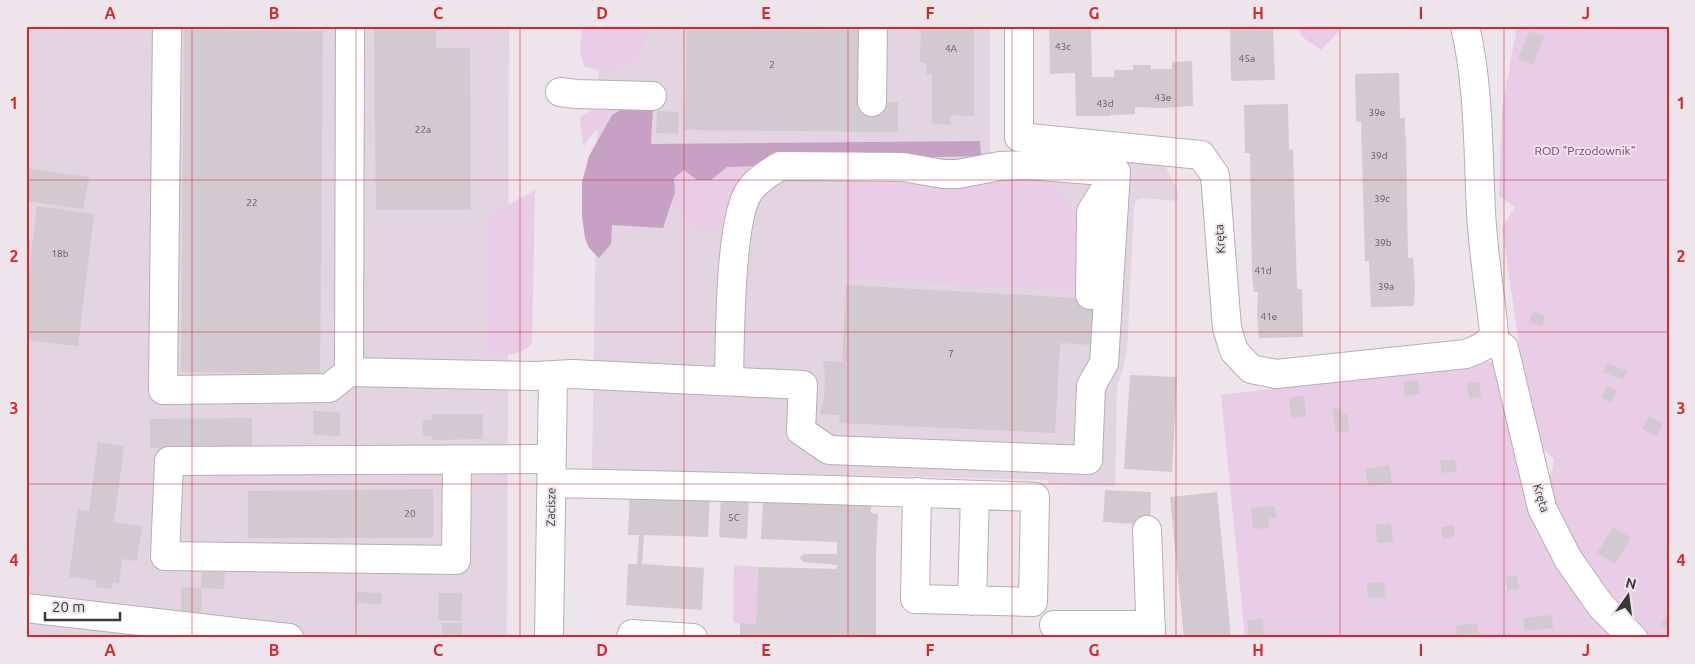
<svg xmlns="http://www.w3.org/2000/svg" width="1695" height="664" font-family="Ubuntu,sans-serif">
  <rect width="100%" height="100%" fill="#ede4ec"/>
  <path fill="#e2d4e1" d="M26,26h483l-2,612h-481z
    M599,26h391v128l174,10 13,25 1,12 -33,-3 -9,2 -2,9 -7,141 -5,23 -5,12 -2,101 -67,-2v-4l-456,-11z"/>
  <path fill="#e9cde7" d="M582,26h53v4h12c-1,7 -2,18 -6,23 -13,18 -37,22 -57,13l-4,-13z
    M1300,26h44l-23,24 -20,-14z
    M1517,26h152v612h-21l-39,-37 -51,-85 -9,-40 3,-5 2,-12 -12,-11 -21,-90 -19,-130 13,-21 -16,-11 3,-87z
    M611,107l1,4 -29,35 -3,-29 15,-9z
    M761,166l-35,64 -29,-1 -25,-27 3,-10 -1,-14 10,-9 13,11h14l16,-13z
    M846,177h140l63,2 16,19 16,23 -5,70 -227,-12 1,-31 -8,-1z
    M535,190l-3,153c-11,14 -29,12 -45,10v-137z
    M1501,361l16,85 102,192h-374l-24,-243z
    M734,565l24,2 -2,57 -23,-1z"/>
  <path fill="#c6a1c4" d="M627,106l26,1 -2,37 329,-3 1,15 -205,5 -15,5 -34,1 -16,13h-14l-13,-10 -10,8 1,14 -12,36 -51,-3 -1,19 -12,14 -10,-10 -4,-10 -3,-22v-34l7,-26 23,-41z"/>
  <path fill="#d2c9d1" d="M374,26h62v22h34l1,162h-95z
    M716,26h18v2l125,2 -1,72h40v30l-213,-2 2,-103 29,1z
    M921,26h53v90l-24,-1 1,10 -19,-2v-49h-6l1,-10 -7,-2z
    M1049,26h42l1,51h22v-7h19v-5h18v4h21v-7l20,-1 1,45 -31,2 -27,-1v7l-25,1v1h-34l-1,-43 -25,1z
    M1230,26h43l2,54 -44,1z
    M184,30l139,1 -3,343 -139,-2z
    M1529,31l15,6 -11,27 -15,-5z
    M1399,73l1,45h5v17h1l2,123h5l2,28 -1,20 -43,1 -2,-46h-4l-4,-139 -5,-1 -1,-47z
    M1288,104l1,46 4,-1 4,140h5l1,48 -44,1 -2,-24 1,-22h-4l-2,-17 -2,-122h-5l-1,-48z
    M657,111l22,1 -1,22 -22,-1z
    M26,168l63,9 -6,32 -57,-8z
    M37,206l57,8 -16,132 -52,-6v-47z
    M846,285l249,14 -2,46 -33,-2 -5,90 -216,-10 1,-8 -20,-1 4,-16 1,-21 -2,-16 19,1z
    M1533,311l12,5 -3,11 -13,-5z
    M1607,363l20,8 -4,9 -20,-8z
    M1130,375l47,2 -5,95 -48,-3z
    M1418,380l2,14 -15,2 -2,-14z
    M1479,382l2,15 -12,2 -2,-16z
    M1607,386l10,4 -6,12 -10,-4z
    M1304,396l2,20 -15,2 -2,-20z
    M1341,408l1,7 5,-1 2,17 -13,2 -4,-24z
    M313,411l27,1v24l-27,-1z
    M432,414h51v25l-51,1v-4h-9v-16h9z
    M1649,416l14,7 -6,13 -15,-7z
    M252,418v29l-102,1v-29z
    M98,442l26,4 -10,76 28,4 -5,35 -15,-2 -3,25 -6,-2 -1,7 -16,-2 1,-6 -28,-4 9,-68 11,2z
    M1455,459l2,12 -15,2 -2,-12z
    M1389,465l3,18 -24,3 -3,-17z
    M433,489v49h-185v-47z
    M630,489l80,3 -2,45 -64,-2 -2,29 62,4 -2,42 -76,-5 2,-41h9l2,-29h-11z
    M1105,490l46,2 -1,33 -47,-3z
    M1217,492l14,146h-47l-14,-141z
    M721,495l28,2 -2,42 -28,-2z
    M763,501l108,5v7l7,1 -2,40v84l-136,-1v-14l16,1 2,-57 79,2v-4l-33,-3 -3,-2 -1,-3 4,-3h33v-12l-76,-3z
    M1275,506l1,12 -8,1 1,9 -16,1 -2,-21z
    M1391,523l2,19 -16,1 -2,-18z
    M1453,525l2,11 -12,3 -2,-12z
    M1613,527l18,11 -16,26 -18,-11z
    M202,572h23l-1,17 -23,-1z
    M1517,575l2,14 -11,2 -3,-14z
    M1384,582l1,15 -17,1 -1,-15z
    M181,587l20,1v24h-20z
    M357,592l25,1 -1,11 -24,-1z
    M439,593h23l-1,28 -23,-1z
    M1669,612v18l-9,-5z
    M1552,615l1,13 -28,3 -2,-13z
    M1263,619l1,19h-15l-2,-18z
    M442,623h20v12l-20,-1z
    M1477,623l2,10 -22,3 -1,-10z"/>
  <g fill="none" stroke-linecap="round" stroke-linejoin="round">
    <g stroke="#b6aeb6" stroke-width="30">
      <path id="minor" d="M167,26l-4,364 166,-2 20,-16 187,4 36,-2 231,11 -2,46 28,19 259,10 3,-74 13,-23 12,-191 -87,-7 -29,1 -42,8h-15l-40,-7 -123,-1c-11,7 -23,14 -30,24 -21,27 -20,153 -21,191
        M1019,26v111l182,18 14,20 12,153 7,23 17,18 25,5 190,-20c12,-5 23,-8 28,-21 -4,-41 -11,-81 -13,-121 -3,-62 -2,-126 -16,-186
        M560,92l16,2 76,2
        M872,102l1,-76
        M1090,295l1,-83 23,-37
        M1491,340l13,8 38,160 26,51 33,47 32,32
        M349,372l1,-346
        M457,460l-1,100 -291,-4 4,-95 367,-2h16
        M552,483c161,3 322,8 483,14l-2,105 -118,-3 2,-107
        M1147,530l4,108
        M972,601l3,-106
        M26,608l263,30
        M1054,625h97
        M549,638l4,-262
        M631,638l1,-4 61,4"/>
    </g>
    <use href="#minor" stroke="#fff" stroke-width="28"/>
  </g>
  <path fill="none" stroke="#d62828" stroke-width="1" stroke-opacity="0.55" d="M192,26v612M356,26v612M520,26v612M684,26v612M848,26v612M1012,26v612M1176,26v612M1340,26v612M1504,26v612M26,180h1643M26,332h1643M26,484h1643"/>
  <g text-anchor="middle" stroke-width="4" stroke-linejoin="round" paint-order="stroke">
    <g font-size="10" fill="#605b5f">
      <text x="1063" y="50">43c</text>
      <text x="951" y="52">4A</text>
      <text x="1247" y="62">45a</text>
      <text x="772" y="68">2</text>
      <text x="1163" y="101">43e</text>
      <text x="1105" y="107">43d</text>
      <text x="1377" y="116">39e</text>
      <text x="423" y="133">22a</text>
      <text x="1379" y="159">39d</text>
      <text x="1382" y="202">39c</text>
      <text x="252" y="206">22</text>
      <text x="1383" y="246">39b</text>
      <text x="60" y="257">18b</text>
      <text x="1263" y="274">41d</text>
      <text x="1386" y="290">39a</text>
      <text x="1269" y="320">41e</text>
      <text x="951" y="357">7</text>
      <text x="410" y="517">20</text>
      <text x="734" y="521">5C</text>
    </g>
    <g font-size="12" fill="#6e3e6e" stroke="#ede4ec">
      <text x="1585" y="155">ROD "Przodownik"</text>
    </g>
    <g font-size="12" fill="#3a3639" stroke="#ede4ec">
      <text transform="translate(1220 239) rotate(-94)" y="4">Kręta</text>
      <text transform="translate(1541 498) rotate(73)" y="4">Kręta</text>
      <text transform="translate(551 507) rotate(-89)" y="4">Zacisze</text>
    </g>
  </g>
  <rect width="1695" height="664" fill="none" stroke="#ede4ec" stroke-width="55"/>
  <g transform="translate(1628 596) rotate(14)" stroke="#ede4ec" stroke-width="4" paint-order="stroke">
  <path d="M0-4L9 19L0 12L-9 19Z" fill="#3a3639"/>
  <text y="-8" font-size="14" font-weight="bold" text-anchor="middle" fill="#3a3639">N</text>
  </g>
  <path d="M45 612v8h75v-8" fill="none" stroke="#3a3639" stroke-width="2.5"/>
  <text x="52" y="612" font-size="15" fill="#3a3639" stroke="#ede4ec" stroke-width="4" paint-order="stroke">20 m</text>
  <rect x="28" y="28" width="1640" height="608" fill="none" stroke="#d62828" stroke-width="2"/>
  <g font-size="16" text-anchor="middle" font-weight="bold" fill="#d62828">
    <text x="110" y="19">A</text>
    <text x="274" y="19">B</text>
    <text x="438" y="19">C</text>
    <text x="602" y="19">D</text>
    <text x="766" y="19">E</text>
    <text x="930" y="19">F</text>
    <text x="1094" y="19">G</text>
    <text x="1258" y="19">H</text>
    <text x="1421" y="19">I</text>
    <text x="1586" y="19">J</text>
    <text x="14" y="109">1</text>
    <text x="1681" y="109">1</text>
    <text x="14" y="262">2</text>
    <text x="1681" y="262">2</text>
    <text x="14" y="414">3</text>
    <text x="1681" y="414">3</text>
    <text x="14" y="566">4</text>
    <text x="1681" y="566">4</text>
    <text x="110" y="656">A</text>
    <text x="274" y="656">B</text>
    <text x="438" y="656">C</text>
    <text x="602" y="656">D</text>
    <text x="766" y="656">E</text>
    <text x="930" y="656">F</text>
    <text x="1094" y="656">G</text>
    <text x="1258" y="656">H</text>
    <text x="1421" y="656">I</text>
    <text x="1586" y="656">J</text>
  </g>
</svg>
